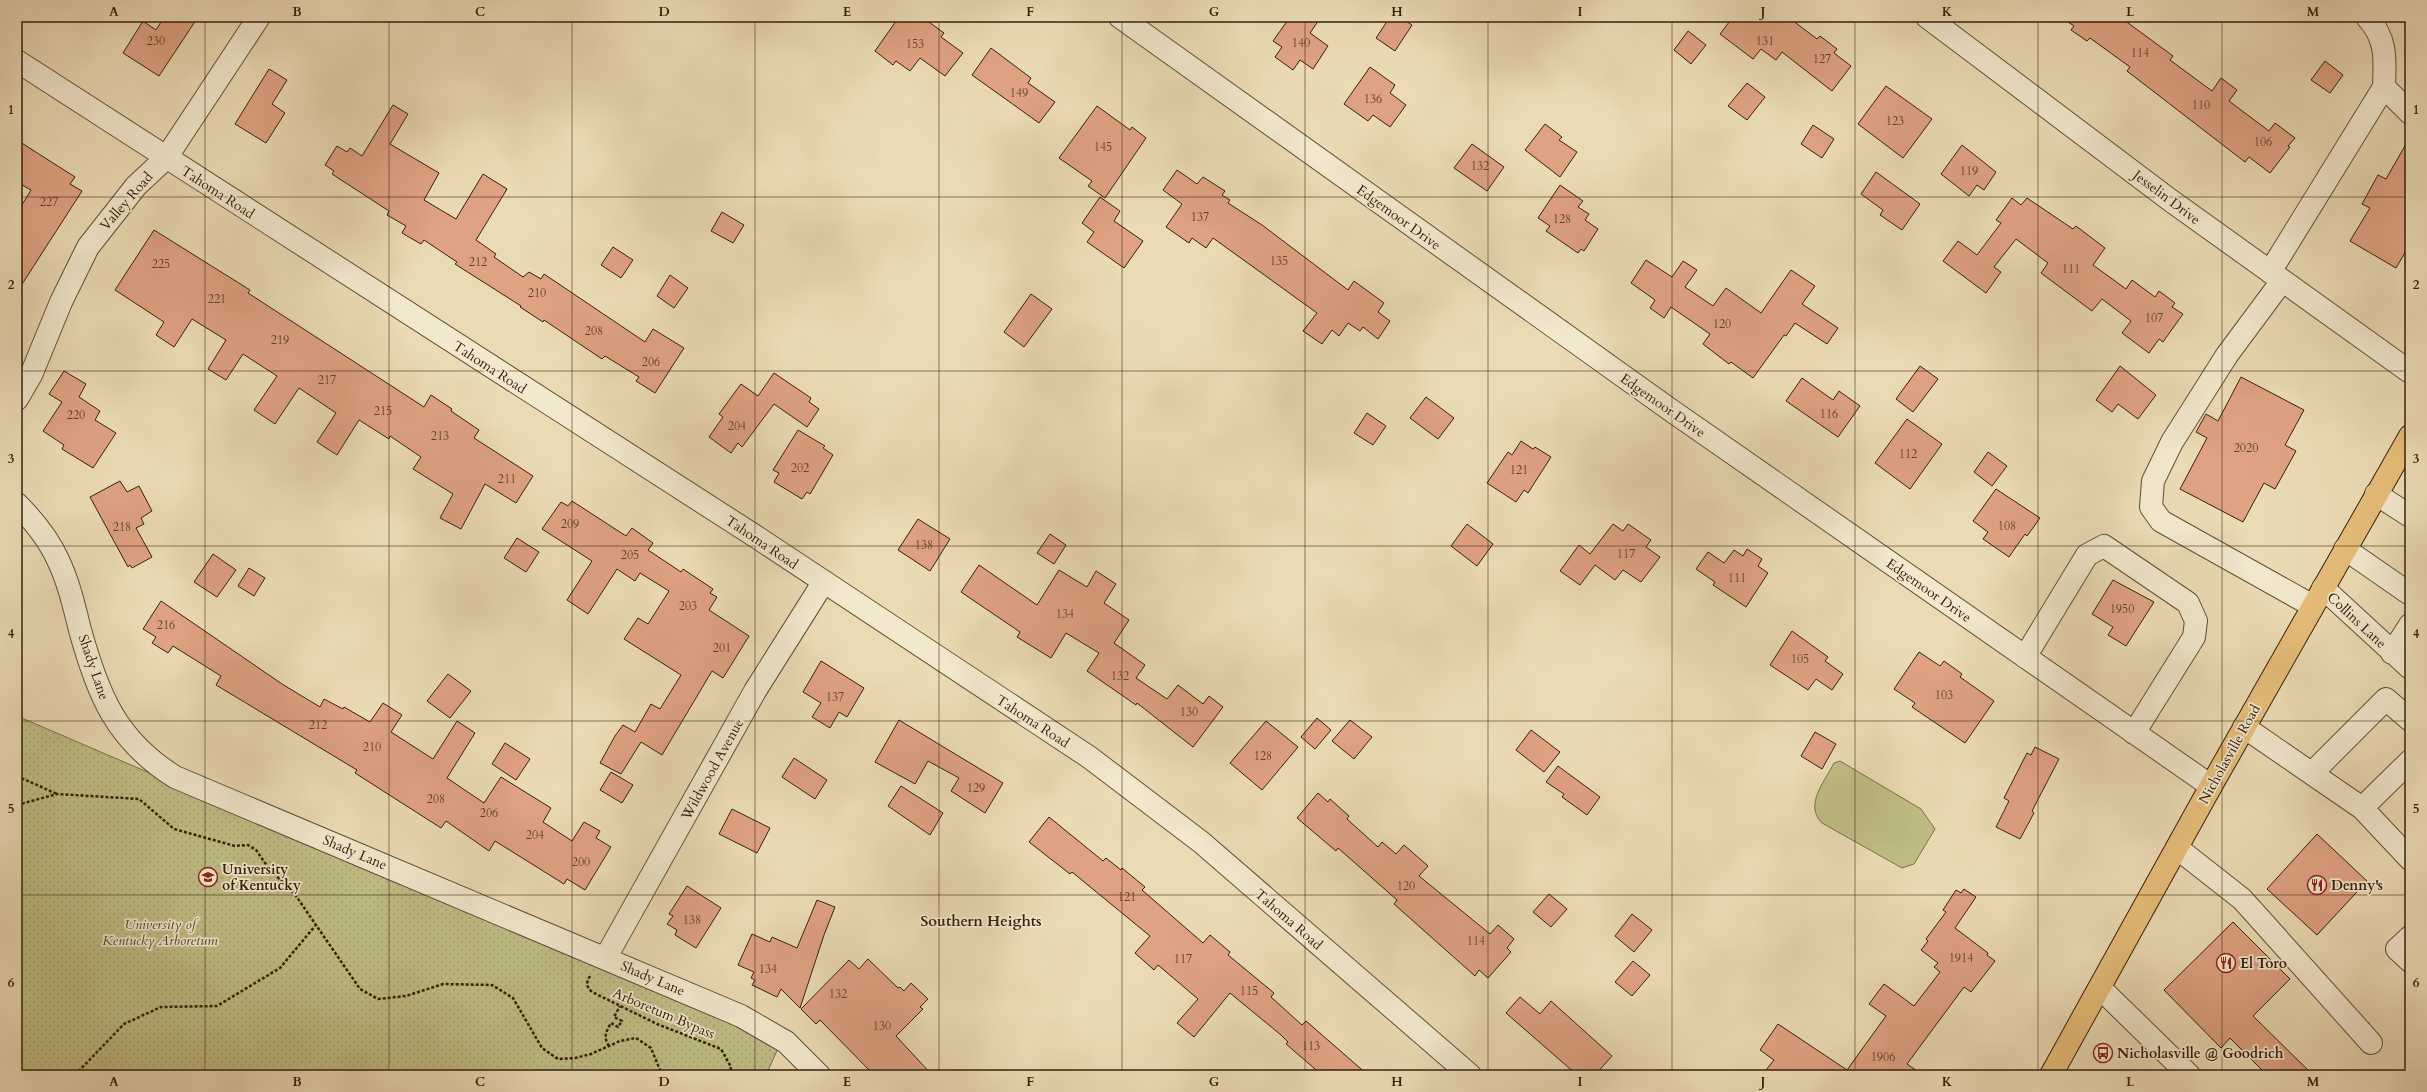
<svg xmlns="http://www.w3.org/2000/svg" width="2427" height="1092" font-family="Cardo,serif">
  <defs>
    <pattern id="park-dots" width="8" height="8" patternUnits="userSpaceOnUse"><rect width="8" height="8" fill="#c0be87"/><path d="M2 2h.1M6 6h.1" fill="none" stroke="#a6a373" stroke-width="1.8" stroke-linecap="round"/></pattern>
  </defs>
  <rect width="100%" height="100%" fill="#ebdbb4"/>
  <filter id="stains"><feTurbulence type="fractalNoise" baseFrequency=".005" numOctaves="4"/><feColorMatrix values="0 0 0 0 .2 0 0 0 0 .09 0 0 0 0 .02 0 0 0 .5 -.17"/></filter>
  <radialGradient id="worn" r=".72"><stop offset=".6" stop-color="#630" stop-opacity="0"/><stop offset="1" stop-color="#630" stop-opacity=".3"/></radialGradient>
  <path fill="#c0be87" stroke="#7b6f49" d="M1840,761l81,48 14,20 -21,35 -12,4 -80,-45c-18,-18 2,-40 12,-60z"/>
  <path fill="url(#park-dots)" stroke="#7b6f49" d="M17,716l763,328 -14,31h-749z"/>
  <path fill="#dfa283" stroke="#36200b" d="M164,17h34l-39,59 -36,-23 20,-32 13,9z
    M899,17h23l22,16 -3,4 22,16 -18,23 -25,-18 -10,13 -14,-10 -3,4 -18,-14z
    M1290,17h31l-11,16 18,13 -15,23 -13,-9 -7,10 -18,-13 7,-10 -9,-6z
    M1390,17h10l12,8 -17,26 -19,-13z
    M1733,17h55l29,22 3,-3 17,13 -3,4 17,13 -19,25 -50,-39 -6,8 -15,-11 -8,10 -33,-25z
    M2061,17h59l53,39 -3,4 42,31 9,-13 16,12 -8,11 40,30 6,-8 20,15 -7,8 2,1 -20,26 -21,-16 -4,5 -118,-91 3,-4 -40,-29 -3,3 -16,-11 3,-4z
    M1688,31l18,14 -15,19 -17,-14z
    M991,48l40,30 -3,5 27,19 -16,21 -67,-48z
    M2325,61l18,14 -13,18 -19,-13z
    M1370,67l25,18 -5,8 16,12 -16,22 -17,-12 -5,6 -24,-17z
    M269,69l18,11 -15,24 13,9 -19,30 -31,-19z
    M1747,83l18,14 -18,23 -19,-14z
    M1886,86l46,33 -29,39 -45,-34z
    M393,105l15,9 -18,30 49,29 -15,27 32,19 27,-45 24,15 -31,51 20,14 -2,3 29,20 6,-5 12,7 3,-5 101,68 8,-13 31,19 -29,45 -19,-12 3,-4 -34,-21 -3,3 -58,-39 -1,2 -23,-15 1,-1 -66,-42 2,-2 -33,-22 -3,4 -19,-11 4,-7 -19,-11 2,-4 -57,-37 2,-3 -9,-6 12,-19 10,6 3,-4 12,8z
    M1097,106l33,24 2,-3 14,11 -41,60 -17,-12 4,-5 -33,-23z
    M1545,124l17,13 -3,3 18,12 -17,25 -35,-27z
    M1813,125l21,14 -12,19 -21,-14z
    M2410,137v107l-14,24 -46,-27 20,-33 -8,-4 16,-29 8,4z
    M17,140l58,37 -5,7 12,7 -65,101v-79l14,-23 -14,-8z
    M1472,144l32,23 -17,24 -33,-23z
    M1962,145l34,27 -12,18 -7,-5 -8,11 -28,-22z
    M1177,170l20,14 6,-7 22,14 -3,4 8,5 -2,3 34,22 86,65 6,-9 30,22 -6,9 12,9 -12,18 -15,-12 -3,4 -12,-8 -9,13 -7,-6 -10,14 -19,-13 14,-18 -104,-75 -7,10 -14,-10 -3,5 -23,-16 16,-23 -19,-14z
    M1876,172l44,32 -18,26 -22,-15 3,-5 -22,-16z
    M1560,185l23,16 -5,6 11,7 -4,6 13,9 -14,22 -3,-2 -3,4 -32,-22 4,-5 -12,-8z
    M1100,197l20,14 -6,10 29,20 -19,27 -37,-26 7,-10 -12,-9z
    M2012,198l9,7 6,-7 46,31 3,-3 29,22 -12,17 33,24 6,-9 23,17 4,-6 16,12 -3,4 11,7 -20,28 -4,-3 -10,14 -27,-20 9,-12 -29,-22 -10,12 -51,-38 7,-10 -32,-24 -22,28 7,5 -15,21 -43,-32 15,-20 19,14 24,-32 -5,-3z
    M722,212l22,13 -11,18 -22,-12z
    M154,230l96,60 -2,3 176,114 7,-12 21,14 -1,2 28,19 -5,8 59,38 -17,27 -31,-19 -24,45 -21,-11 13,-24 -40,-25 8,-12 -31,-21 -1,3 -30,-19 -22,35 -20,-13 19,-29 -37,-25 -24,36 -21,-14 23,-34 -34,-22 -17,26 -18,-11 18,-29 -34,-21 -18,28 -18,-12 8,-13 -49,-32z
    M613,247l20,13 -12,18 -20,-13z
    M1646,260l26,17 11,-16 14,9 -12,17 28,19 13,-18 35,25 30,-43 24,16 -13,18 36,24 -11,16 -32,-21 -9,13 -2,-1 -31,43 -22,-16 -2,2 -26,-20 7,-10 -39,-27 -7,11 -14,-10 5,-8 -24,-17z
    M670,275l18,13 -14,20 -17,-12z
    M1031,294l21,15 -28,38 -20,-15z
    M1920,366l18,13 -25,33 -17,-13z
    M2120,366l36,29 -18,24 -20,-15 -6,8 -16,-12z
    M64,371l22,13 -7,13 21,14 -5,9 21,13 -23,35 -31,-19 2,-4 -21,-14 19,-29 -13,-8z
    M774,373l37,25 -2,4 10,7 -12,18 -33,-23 -32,43 -4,-4 -7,10 -22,-16 14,-20 -4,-3 22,-30 17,12z
    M2241,377l63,33 -19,35 11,6 -21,38 -11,-6 -21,39 -63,-33 27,-51 -11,-6 10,-18 12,7z
    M1802,378l31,22 6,-9 21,15 -22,31 -52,-36z
    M1426,397l28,21 -16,21 -28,-21z
    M1367,413l19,13 -13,19 -19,-12z
    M1907,419l35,25 -32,45 -35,-26z
    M798,430l27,16 -2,2 10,7 -23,39 -3,-2 -5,7 -28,-17 5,-9 -6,-3z
    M1521,441l12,8 2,-2 16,10 -23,36 -4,-3 -8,12 -29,-19 21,-31 4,3z
    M1988,452l19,14 -15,20 -18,-14z
    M120,481l7,11 12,-6 13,25 -11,7 3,6 -8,4 16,29 -20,11 -2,-3 -2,2 -38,-70z
    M1996,489l44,29 -13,18 -2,-2 -16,23 -26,-18 5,-7 -15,-11z
    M572,501l54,35 6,-8 21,15 -5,7 33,22 2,-3 30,20 -3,4 7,4 -8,13 40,26 -26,42 -11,-7 -50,84 -21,-13 -20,32 -21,-11 15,-27 8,-11 12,7 16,-28 9,5 21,-34 -57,-36 14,-21 10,6 21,-33 -29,-18 -5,8 -18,-12 -29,45 -21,-14 25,-39 -50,-32 19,-27 7,4z
    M918,519l32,20 -20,32 -32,-21z
    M1467,524l26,20 -16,22 -26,-20z
    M1613,524l10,7 5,-7 23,16 -5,7 14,10 -19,25 -18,-12 -8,10 -20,-15 -15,20 -20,-14 19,-26 11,9z
    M1050,534l16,11 -12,19 -17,-11z
    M517,538l22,14 -13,20 -22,-14z
    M1747,549l15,10 -4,7 10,7 -22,34 -33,-22 2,-3 -19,-13 12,-17 16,11 10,-13 9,6z
    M213,554l23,16 -19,27 -23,-15z
    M979,565l58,40 22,-35 28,17 9,-16 20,13 -12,19 25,17 -15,23 31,22 -9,13 31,21 11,-14 25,19 6,-8 14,11 -30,40 -56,-44 -1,2 -49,-34 12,-18 -33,-20 -15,25 -34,-21 3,-5 -59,-40z
    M249,568l16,10 -11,18 -16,-10z
    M2113,580l41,22 -28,44 -18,-11 5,-8 -21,-13z
    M161,601l121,83 38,23 4,-8 19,10 1,-2 26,15 13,-19 19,12 -11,17 42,27 24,-38 18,12 -28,45 37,25 17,-26 50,31 -8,14 29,19 12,-19 16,9 -4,7 15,9 -26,43 -18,-11 -3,5 -69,-43 -6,10 -43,-30 -5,7 -86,-55 2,-3 -141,-85 5,-9 -48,-30 -5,7 -16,-10 4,-6 -13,-8z
    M1792,631l36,26 -3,4 18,13 -11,16 -16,-11 -8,11 -38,-25z
    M1919,652l21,14 4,-5 18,13 -2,3 34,24 -29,42 -53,-36 3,-4 -21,-14z
    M821,661l43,27 -17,29 -8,-5 -9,16 -18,-11 9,-14 -18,-11z
    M448,674l23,17 -21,27 -23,-17z
    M1317,718l14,12 -16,19 -14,-12z
    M899,720l104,63 -18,30 -34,-22 8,-13 -31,-17 -13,23 -40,-22z
    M1350,720l22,17 -18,22 -22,-18z
    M1266,721l32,26 -36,43 -32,-27z
    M1531,730l29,22 -16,20 -28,-22z
    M1815,732l21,12 -14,25 -21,-13z
    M505,743l25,16 -14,21 -24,-16z
    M2035,747l24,12 -27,52 2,2 -14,26 -24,-12 13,-26 -5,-3 23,-45 4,2z
    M794,758l33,22 -12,19 -33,-22z
    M1558,766l42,31 -13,18 -25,-18 2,-3 -18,-12z
    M611,772l22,13 -11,18 -22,-13z
    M901,786l42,27 -13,22 -42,-29z
    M1318,793l10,9 2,-3 19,17 -2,3 31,28 4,-5 14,12 8,-9 24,21 -9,10 71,58 8,-9 16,14 -7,9 4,4 -23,26 -9,-8 -4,6 -81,-72 3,-4 -59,-52 -2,3 -39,-33z
    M732,809l38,19 -13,25 -38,-19z
    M1049,817l54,44 3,-3 15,12 1,-2 23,19 -3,3 61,53 7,-8 20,17 -2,3 46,38 -3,4 31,28 4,-4 62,54h-46l-36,-31 2,-2 -7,-7 -51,-42 -36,44 -17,-14 21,-24 -40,-34 -4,5 -19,-17 15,-17 -78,-64 -2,2 -41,-32z
    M2317,834l50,47 -50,54 -50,-46z
    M687,886l34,22 -25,40 -21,-13 2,-5 -10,-6 6,-8 -4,-2z
    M1964,889l12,8 -21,31 33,25 -1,2 8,6 -24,31 -7,-5 -57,77 16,11h-161l12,-15 -14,-10 18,-26 69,46 39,-54 -17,-12 15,-20 30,22 26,-34 -6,-5 4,-4 -17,-13 7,-9 -2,-2 20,-27 -3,-2 13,-20 5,3z
    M1549,894l18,15 -16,18 -18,-15z
    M817,900l18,7 -11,28 -24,73 -19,-19 -4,8 -25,-12 3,-5 -4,-2 3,-6 -16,-7 14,-31 18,8 2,-5 25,11z
    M1632,914l20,16 -18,22 -19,-16z
    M2233,922l57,57 -37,37 60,59h-46l-37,-37 -9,10 -57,-58z
    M868,959l30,29 2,-1 4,4 7,-8 17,16 -8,8 3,2 -27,27 36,39h-58l-54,-55 -4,4 -15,-15 48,-49 10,9z
    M1633,961l17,14 -18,21 -17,-14z
    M1520,997l20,17 11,-13 61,55 -17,19h-18l-71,-62z"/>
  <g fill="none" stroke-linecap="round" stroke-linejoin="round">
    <g stroke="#634f35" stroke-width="24">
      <path id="minor" d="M1120,17l552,394 539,375
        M1927,17l243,183 240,172
        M2367,17c20,22 18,41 17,70l26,26
        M17,61l741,477 331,219 112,85 269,233
        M2270,272l114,-185
        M2282,281l-55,74 -55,87 -19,39 -2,26 10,14 152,85
        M17,399l14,-24 30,-73 27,-55 48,-61 30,-28 93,-141
        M2376,494l34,22
        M17,504c16,16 32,36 41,56 11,23 16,46 22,70 18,65 36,110 95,147l566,239 45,26 33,33
        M2345,549l65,45
        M2323,588l87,80
        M2392,653l18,-28
        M2025,657l62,-102 17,-9 84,57 8,18 -2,16 -60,96
        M2244,727l118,81 48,51
        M2312,773l74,-74 24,21
        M2362,808l48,-47
        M2177,848l65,51 129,144
        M2410,937l-13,12 13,12
        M606,957l149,-266 68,-108
        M2100,988l89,87"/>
    </g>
    <g stroke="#36200b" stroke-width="24">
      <path id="major" d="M2051,1075l160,-289 199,-350"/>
    </g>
    <path stroke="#36200b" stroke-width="2.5" stroke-dasharray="3 2" stroke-linecap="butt" d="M17,776l40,18
      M17,805l40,-11 82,5 35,30 61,17 13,-1 8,5 14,20 24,23 66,96 18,10 28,-3 37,-12 49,1 21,13 29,50 16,11 17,-1 16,-4 29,-13 16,-3 15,10 11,27
      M590,976c-4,7 -4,10 2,16l65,32 64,25 10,18 -1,8
      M609,1046c-6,-9 -3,-14 2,-23l7,4 4,-6 -8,-4 6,-11
      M75,1075l49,-51 37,-17 56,-1 63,-38 35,-42"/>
    <use href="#minor" stroke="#f2e8ce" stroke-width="22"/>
    <use href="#major" stroke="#e6be7a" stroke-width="22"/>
  </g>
  <path fill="none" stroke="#36200b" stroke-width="1" stroke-opacity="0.55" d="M205,17v1058M389,17v1058M572,17v1058M755,17v1058M939,17v1058M1122,17v1058M1305,17v1058M1488,17v1058M1672,17v1058M1855,17v1058M2038,17v1058M2222,17v1058M17,197h2393M17,371h2393M17,546h2393M17,721h2393M17,895h2393"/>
  <defs>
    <g id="university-ring" transform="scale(1)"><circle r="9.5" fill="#f2e8ce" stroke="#8f2418" stroke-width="1.5"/><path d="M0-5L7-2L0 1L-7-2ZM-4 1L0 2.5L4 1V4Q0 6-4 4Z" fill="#8f2418"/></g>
    <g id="restaurant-ring" transform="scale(1)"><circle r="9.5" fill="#f2e8ce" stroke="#8f2418" stroke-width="1.5"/><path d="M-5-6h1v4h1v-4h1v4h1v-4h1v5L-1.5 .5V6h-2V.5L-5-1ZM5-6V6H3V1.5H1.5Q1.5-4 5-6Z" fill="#8f2418"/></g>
    <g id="bus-ring" transform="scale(1)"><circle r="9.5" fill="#f2e8ce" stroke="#8f2418" stroke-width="1.5"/><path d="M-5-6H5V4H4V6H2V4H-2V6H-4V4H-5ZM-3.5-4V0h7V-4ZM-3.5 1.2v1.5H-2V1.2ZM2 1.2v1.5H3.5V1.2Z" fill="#8f2418"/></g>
  </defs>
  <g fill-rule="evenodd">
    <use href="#university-ring" x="208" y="877"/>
    <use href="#restaurant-ring" x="2317" y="885"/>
    <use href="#restaurant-ring" x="2226" y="963"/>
    <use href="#bus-ring" x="2103" y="1053"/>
  </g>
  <g text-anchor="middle" stroke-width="3.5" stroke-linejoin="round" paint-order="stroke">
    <g font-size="12" fill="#604029">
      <text x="156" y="45">230</text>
      <text x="1765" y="45">131</text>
      <text x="1301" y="47">140</text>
      <text x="915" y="48">153</text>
      <text x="2140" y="57">114</text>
      <text x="1822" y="63">127</text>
      <text x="1019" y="97">149</text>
      <text x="1373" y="103">136</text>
      <text x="2201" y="109">110</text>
      <text x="1895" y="125">123</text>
      <text x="2263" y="146">106</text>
      <text x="1103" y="151">145</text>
      <text x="1480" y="170">132</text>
      <text x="1969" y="175">119</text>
      <text x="49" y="206">227</text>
      <text x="1200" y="221">137</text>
      <text x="1562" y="223">128</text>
      <text x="1279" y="265">135</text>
      <text x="478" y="266">212</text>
      <text x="161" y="268">225</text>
      <text x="2071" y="273">111</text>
      <text x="537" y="297">210</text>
      <text x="217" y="303">221</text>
      <text x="2154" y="322">107</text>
      <text x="1722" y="328">120</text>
      <text x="594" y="335">208</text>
      <text x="280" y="344">219</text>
      <text x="651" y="366">206</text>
      <text x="327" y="384">217</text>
      <text x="383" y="415">215</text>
      <text x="1829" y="418">116</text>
      <text x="76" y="419">220</text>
      <text x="737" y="430">204</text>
      <text x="440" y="440">213</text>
      <text x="2246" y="452">2020</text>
      <text x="1908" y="458">112</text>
      <text x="800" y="472">202</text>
      <text x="1519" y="474">121</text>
      <text x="507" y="483">211</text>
      <text x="570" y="528">209</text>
      <text x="2007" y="530">108</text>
      <text x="122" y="531">218</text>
      <text x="924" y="549">138</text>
      <text x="1626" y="558">117</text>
      <text x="630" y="559">205</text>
      <text x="1737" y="582">111</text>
      <text x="688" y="610">203</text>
      <text x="2122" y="613">1950</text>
      <text x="1065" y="618">134</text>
      <text x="166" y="629">216</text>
      <text x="722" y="652">201</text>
      <text x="1800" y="663">105</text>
      <text x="1120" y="680">132</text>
      <text x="1944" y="699">103</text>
      <text x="835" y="701">137</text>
      <text x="1189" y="716">130</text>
      <text x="318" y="729">212</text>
      <text x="372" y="751">210</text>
      <text x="1263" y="760">128</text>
      <text x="976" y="792">129</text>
      <text x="436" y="803">208</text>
      <text x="489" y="817">206</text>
      <text x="535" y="839">204</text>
      <text x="581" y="866">200</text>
      <text x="1406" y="890">120</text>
      <text x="1127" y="901">121</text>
      <text x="692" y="924">138</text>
      <text x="1476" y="945">114</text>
      <text x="1961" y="962">1914</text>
      <text x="1183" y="963">117</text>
      <text x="768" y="973">134</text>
      <text x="1249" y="995">115</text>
      <text x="838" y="998">132</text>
      <text x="882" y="1030">130</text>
      <text x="1311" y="1050">113</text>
      <text x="1883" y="1061">1906</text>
    </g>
    <g font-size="14" fill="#36200b" stroke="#f2e8ce">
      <text transform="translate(218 192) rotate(33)" y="5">Tahoma Road</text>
      <text transform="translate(2167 197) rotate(37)" y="5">Jesselin Drive</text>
      <text transform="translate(126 201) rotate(-49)" y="5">Valley Road</text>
      <text transform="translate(1399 217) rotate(36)" y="5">Edgemoor Drive</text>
      <text transform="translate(490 367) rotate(33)" y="5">Tahoma Road</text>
      <text transform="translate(1663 405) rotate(35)" y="5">Edgemoor Drive</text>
      <text transform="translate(762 542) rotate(34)" y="5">Tahoma Road</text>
      <text transform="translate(1929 590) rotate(35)" y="5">Edgemoor Drive</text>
      <text transform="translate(2357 620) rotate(43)" y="5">Collins Lane</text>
      <text transform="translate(94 667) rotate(71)" y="5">Shady Lane</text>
      <text transform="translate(1033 721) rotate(33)" y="5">Tahoma Road</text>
      <text transform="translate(2229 754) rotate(-61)" y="5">Nicholasville Road</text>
      <text transform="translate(712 769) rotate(-61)" y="5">Wildwood Avenue</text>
      <text transform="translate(355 852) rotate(23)" y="5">Shady Lane</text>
      <text transform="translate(1289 919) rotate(41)" y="5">Tahoma Road</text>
      <text transform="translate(653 978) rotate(23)" y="5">Shady Lane</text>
      <text transform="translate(664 1013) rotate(23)" y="5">Arboretum Bypass</text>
    </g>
    <g font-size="14" font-weight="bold" fill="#36200b" stroke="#f2e8ce" text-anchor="start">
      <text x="222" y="874">University<tspan x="222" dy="16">of Kentucky</tspan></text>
      <text x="2331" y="890">Denny's</text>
      <text x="2240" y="968">El Toro</text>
      <text x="2117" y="1058">Nicholasville @ Goodrich</text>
    </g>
    <g font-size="14" font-style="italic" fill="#58482a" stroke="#f2e8ce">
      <text x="160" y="929">University of<tspan x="160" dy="16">Kentucky Arboretum</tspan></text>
    </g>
    <g font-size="15" font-weight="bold" fill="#36200b" stroke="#f2e8ce">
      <text x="981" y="926">Southern Heights</text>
    </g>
  </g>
  <rect width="2427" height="1092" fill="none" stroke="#ebdbb4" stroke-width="44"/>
  <rect x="22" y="22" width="2383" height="1048" fill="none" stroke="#36200b" stroke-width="1.5"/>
  <g font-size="13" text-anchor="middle" font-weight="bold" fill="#36200b">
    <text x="114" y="16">A</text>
    <text x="297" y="16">B</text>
    <text x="480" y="16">C</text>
    <text x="664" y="16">D</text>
    <text x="847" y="16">E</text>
    <text x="1030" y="16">F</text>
    <text x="1214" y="16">G</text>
    <text x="1397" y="16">H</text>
    <text x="1580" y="16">I</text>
    <text x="1763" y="16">J</text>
    <text x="1947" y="16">K</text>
    <text x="2130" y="16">L</text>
    <text x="2313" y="16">M</text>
    <text x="11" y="114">1</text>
    <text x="2416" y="114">1</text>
    <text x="11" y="289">2</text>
    <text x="2416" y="289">2</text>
    <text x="11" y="463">3</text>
    <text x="2416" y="463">3</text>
    <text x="11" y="638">4</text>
    <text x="2416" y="638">4</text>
    <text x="11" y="813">5</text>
    <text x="2416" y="813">5</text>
    <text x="11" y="987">6</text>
    <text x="2416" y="987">6</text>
    <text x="114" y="1086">A</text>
    <text x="297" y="1086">B</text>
    <text x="480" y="1086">C</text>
    <text x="664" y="1086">D</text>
    <text x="847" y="1086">E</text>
    <text x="1030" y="1086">F</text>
    <text x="1214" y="1086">G</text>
    <text x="1397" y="1086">H</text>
    <text x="1580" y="1086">I</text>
    <text x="1763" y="1086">J</text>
    <text x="1947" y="1086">K</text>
    <text x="2130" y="1086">L</text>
    <text x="2313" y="1086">M</text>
  </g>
  <rect width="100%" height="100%" filter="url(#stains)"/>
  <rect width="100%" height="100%" fill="url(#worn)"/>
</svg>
